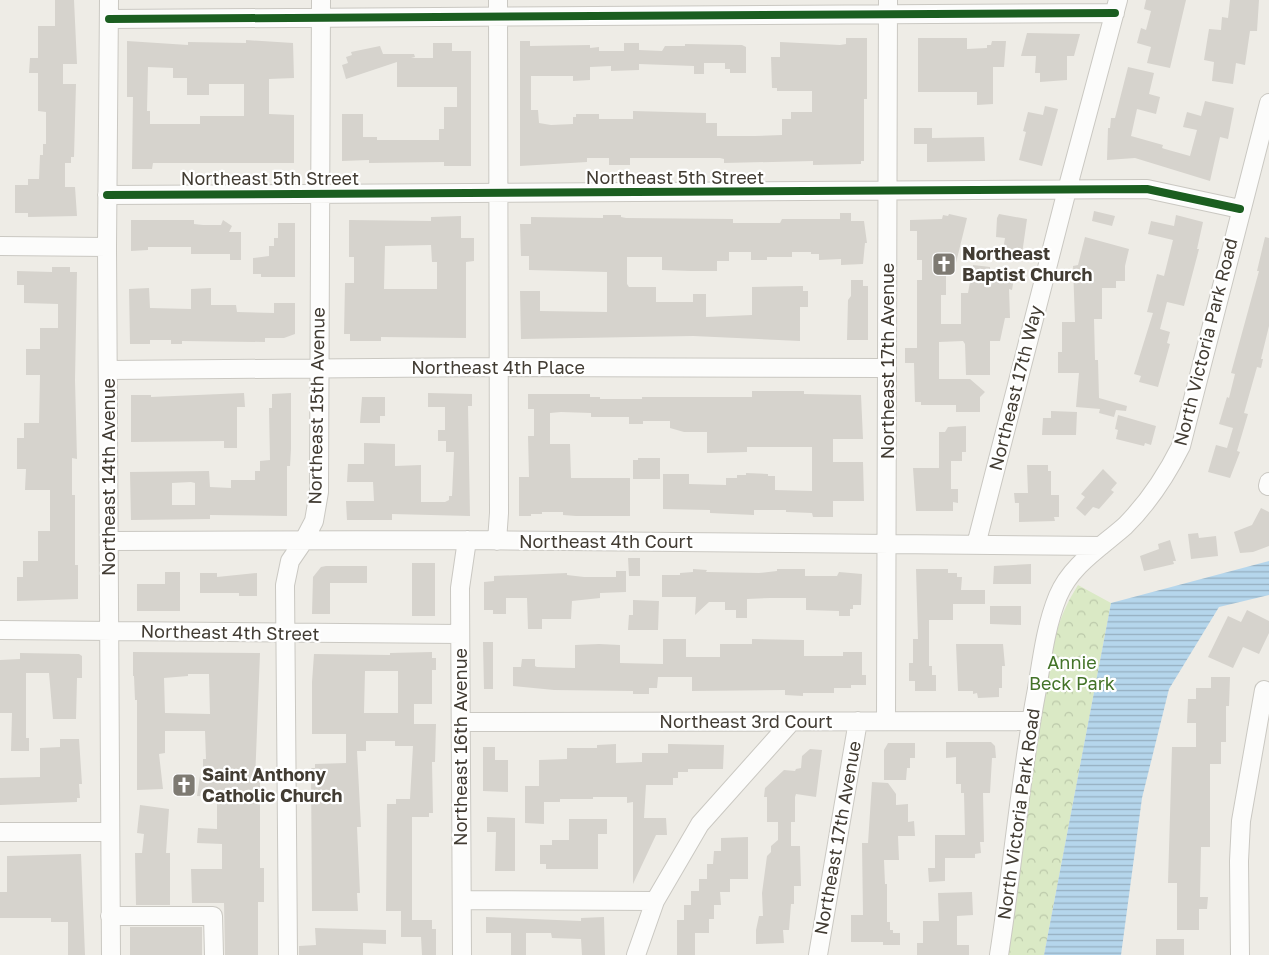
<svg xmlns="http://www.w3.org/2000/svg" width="1269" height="955" font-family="'Golos Text',sans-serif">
  <defs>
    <pattern id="forest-crowns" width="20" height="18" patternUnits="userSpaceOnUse" patternTransform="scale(1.25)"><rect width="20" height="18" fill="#dae9c5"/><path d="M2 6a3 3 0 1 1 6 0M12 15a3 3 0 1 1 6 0" fill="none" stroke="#bcc9aa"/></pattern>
    <pattern id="water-rules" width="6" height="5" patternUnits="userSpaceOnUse" patternTransform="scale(1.25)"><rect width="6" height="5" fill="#b5d6ec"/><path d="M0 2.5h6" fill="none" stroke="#95afc0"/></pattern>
  </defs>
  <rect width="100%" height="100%" fill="#eeece6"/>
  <path fill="url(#forest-crowns)" d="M1078,585l33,18 -67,352h-38l41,-280c7,-36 11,-58 31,-90z"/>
  <path fill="url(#water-rules)" d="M1269,561v34l-50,12 -50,82 -27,109 -21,157h-77l67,-352z"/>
  <path fill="#d6d3cd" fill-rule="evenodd" d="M55,0h19l3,64h-14v20h13l-2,73h-3v6h-6v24h10l2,29 -49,1v-4h-13v-28h13v-6h11l1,-24h3v-11h3v-32l-8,-1v-38h-9l1,-15h8v-32h17z
    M1146,0h40l-16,68 -23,-5 4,-16 -14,-4 4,-15 5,2 5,-19 -7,-2z
    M1230,0h29l-2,31h-7l-5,34 -9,-2 -3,21 -21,-3 2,-19 -10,-2 5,-31 12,1 1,-13 6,1z
    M1027,33l53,1 -6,22h-7v24l-27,2v-9h-5l1,-17h-15z
    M846,38h21v61h-3v62h-3v3l-48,1v-4l-89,2v-4l-4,-1h-90v7h-21v-7h-22v4l-67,4v-125h10v5l60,-1v3l9,-1v4h25v-8h15v7l23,1 3,-5h20v-2l57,1 4,2v26h-16v-4h-5v-6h-21v11h-10v-8l-55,-2v6l-28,1v-5l-21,1v13l-17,1v-5h-42v34h7l1,13 12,2 22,-1v-7h3v-3h23v5h34v-8l73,2v10h11v13h38l27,-1v-16h9v-7h21v-21h-35v-3h-5l-1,-31h9v-15l60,3 6,-1z
    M918,38h49v11l20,-1v-3h4l1,-4h14l-2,26h-11v37l-16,1v-13h-59z
    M246,40l47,3 1,35 -25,1v35l25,1v48h-141l-1,6h-20l1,-72h-6v-56l61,4v-3l58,1zM148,67l25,1v10h14v17h22v-11h35v32h-44v8h-50v-13h-3z
    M433,43h19v8h19v115h-27v-4l-75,1v-3l-27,1v-47h21v23h14v3h62v-11h5v-22h13v-20h-60v-25l-51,17 -4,-14 6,-2 -2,-6 6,-2 -1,-3 29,-6 3,8h31l1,3 -4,1h22z
    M1128,67l26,6 -5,21 11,3 -4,17 -19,-5 -6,27 32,9 -1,3 3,1 25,7 7,-26 -14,-3 4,-15 14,4 4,-15 29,7 -6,31 -8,-2 -10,44 -75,-23 -28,2 1,-32h2l1,-10h4z
    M1045,106l13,3 -16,57 -23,-6 7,-28 -3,-1 5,-19 15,3z
    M914,128h18v10l52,-1 1,24 -58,1v-18h-13z
    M1094,211l21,5 -3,10 -20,-5z
    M840,213h11v8h13l3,22h-2l-2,21 -22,1v-6l-22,1v-6h-8v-2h-19v5h-25v3h-16v-8h-22v9h-12v10h-26l-29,-1v-13h-35v27l2,3h27v15h37v-8h13v23l46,-2v-28l51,-1v5h5v16h-8v34l-107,-5 -172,3 -1,-48h20v20l67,1v-40l-78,-2v-14h-8l-1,-32h11v-7l72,1v-3h18v2l5,1 107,1v4h47l2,-4h58z
    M949,214l18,4 -13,53h-8v24h-5v29h20v-31h7l5,-28 17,2v7l24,4 -2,12 -3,-1 1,29h-5l-5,23h-10v34h-24l-1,-31 -2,-3 -24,1v37h31l15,13 -5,5v15h-24v-7h-35v-3h-6l-1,-39h-9v-15h12v-68h5v-20h-5v-29h-7v-11l32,-1 1,-4 5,1z
    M999,214l28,5 -5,35 -19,-3 2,-13 -9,-1 1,-19z
    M1176,215l27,7 -6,27h2l-15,57 -17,-4 -7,27 10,3 -3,11 3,1 -12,43 -19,-5 2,-6 -7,-2 19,-61 -6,-1 10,-38 7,2 9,-36 -25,-6 3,-13 23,5z
    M461,216v22h13v23l-8,1v76l-85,-1v4h-31v-7h-6l1,-51h9v-26h-5v-37l82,1v-4zM431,245l1,17h5v27h-53l1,-43z
    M131,220h63v4l9,1h18l2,-5 9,6 -3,6h12v28h-11v-6h-39v-7h-43v3l-17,1z
    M278,223h17v54h-34v-3h-8v-16l16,-2v-10h5v-8h4z
    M1085,237l44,12 -4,17v15h-9v7h-14v31h-8l1,41h3l1,38 28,8 -1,5 -10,-1 -2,7 -15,-4 1,-4 -24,-2 3,-34h-21v-21h4v-30h13l-2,-56 5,-1z
    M1265,237l4,1v88l-8,33h2l-2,9 -4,-1 -13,46 4,1 -11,37 3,1 -10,26 -22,-6 8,-27 11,3 6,-20 -14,-4 8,-27 2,1 6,-24 -4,-1 28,-102h-2z
    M52,267h18v5h7l-2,108 2,79 -5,-1v37h3v70h3v34l-61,2v-24h6v-16h15v-30h12v-41h-25l1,-21h-9v-31h7v-15h15l1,-48h-14v-26h14v-21h18v-24l-34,-1v-18h-7v-14l35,1z
    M851,280h12v6h5v54h-21l1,-40 3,-4z
    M149,288l1,20 41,1v-20l20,-1v17h25l1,7 37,1v-10h21v31l-11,4h-19v4l-83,-1v3h-11v-4h-21v4h-20l-1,-55z
    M752,391h52v3l57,1 2,44h-30v23h30l1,39h-31v16h-20l-1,-4 -26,-1v-2h-32v5l-44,-2v-3l-47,-1v-35h26v10l37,1v-7h11v-3h9v-2l22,1v2h7v14l37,1v-44h-65v5l-40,1v-21h-23l-14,-4v-7h-27v3h-14v-7h-38v-4l-30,-1 -11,1v31h20l1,34h59v38h-54l-13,-1v-3h-21v2h-11v2h-12v-39h10l-1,-41h6v-27h-6v-15h62v3h10v2h42v-2h110z
    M244,393l1,14h-8v41h-13v-7l-93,1v-47h20v2z
    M291,393v56l-1,17h-3v50l-77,-1v4l-79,1 -1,-48 79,-1 1,16 21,1v-8h24v-9h5v-10l10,-1 -1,-52h3v-14zM191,482l4,1v22h-23v-22z
    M428,393l44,1v12h-4l2,110 -78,-2v6h-45l-1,-19h28l-1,-19h-26l1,-18h16v-21l31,1v22l26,-1v37h24l4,-2v-4h3l2,-44h-8v-11h-8v-11h7v-23h-17z
    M362,397h23v19h-5v7h-20z
    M1051,411l26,1 -1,23h-34l1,-17h8z
    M1118,415l38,11 -5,19 -6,-2 -1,3 -28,-7 2,-9 -3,-1z
    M966,426v26h-4v9h-11v28h7v14l-5,-1v9h-37l-3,-43h26v-36h6l3,-5z
    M638,458h22v21h-27v-19h5z
    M1027,465h21v6h3v24h8v22h-5l1,4 -36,1v-19h-4l-1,-10h14z
    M1103,469l14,14 -6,7 3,2 -15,17 -6,-2 -8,9 -9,-8 9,-11 -4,-3z
    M1261,508l8,4v34l-16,6 -13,1 -6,-21 18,-7z
    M1198,533l1,5 17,-2 2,20 -27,3 -3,-25z
    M1170,540l6,21h-3l1,3 -30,7 -4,-15 19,-7 -1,-5z
    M628,558h12v18h-11z
    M412,563h23v53h-23z
    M1031,564v20h-38l1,-18z
    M326,566h41v17h-37v31h-18l1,-37 8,-10z
    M693,569l14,1 -1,2 53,1 18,-2v-2h28v7h32l2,-4 23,2 -1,31h-8v4h-3v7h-11v-5l-33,-1v-12h-36l-23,1v19h-11v-8h-11v-8h-16l-14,13 1,-18h-34v-22h18v-2l13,-1z
    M916,569h32v4h9v4h5l-1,13h24v14h-32v16h-24v46h3v9h4v16h-21v-10h-6v-18h4v-24h5z
    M616,571h10v21l-26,1v5l-28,3 -1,18h-29v10h-14l-1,-31h-21v16h-13v-4h-9v-28l10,-1v-5l73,-3v2l17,2h32z
    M165,572h15v39h-43v-27h28z
    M200,573h17v4l40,-4v23h-18v-3h-39z
    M633,600l26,1 -1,29h-30l1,-15h4z
    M990,606h31v19l-31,-1z
    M1247,610l22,11v12l-10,21 -16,-7 -10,21 -25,-11 20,-41 13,6z
    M663,639h23v18h34v-13h32v-5l52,1v16h39v-4h19v23h4v10h-15v3h-17v5h-31v3l-18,-1v-5l-93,1v-14h-34l-1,11h-8v6h-16v-3l-79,-1 -41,-4v-19h8l1,-8h13v7l2,1 38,1v-23l24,-1 21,1v18l43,1z
    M483,642h10v47h-9z
    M956,644h47l2,22h-3v22h-3v9l-21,1 -1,-5 -4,1v-3h-15z
    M133,652l127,1 -5,128h5v87h4v34h-6v53h-33l-1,-52h-32l-1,-34h31v-25l-25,-1 1,-15 19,1v-32l-20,-1 3,-20 3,1v-18h3l-1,-28h-40v22l-6,1 4,35 -26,1v-90h-2l-1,-24h-1zM188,674h21l1,40 -45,-1 -1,-35 24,-2z
    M432,652v6h4v12h-4v34h-18v20h22l-1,38h-3l1,51h-4v4h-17v103h20v9h4v26h-14l-1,-18h-20v-26h-15l1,-107h9v-5h14l3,-53h-18v-5h-29v10h-9l4,76h-4l3,66h-3l1,18h-46l-1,-143h4v-4l31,-1v-29h-34v-52l2,-28 76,1v-2zM365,671h33v42h-34z
    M20,653l59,1 3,2v22h-5l-1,41h-23l-4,-46h-23v65h3v13h-18l1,-38h-12v-53l20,-1z
    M1211,677h19l-1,29h-3v36h-5v22h-11v83h-9l-1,50h8l-1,12h-8v21h-22v-47h-9l4,-136h24v-24h-9l1,-24h8v-11h15z
    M60,739h19l3,45h-3l1,14h-3v4l-77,3v-27l40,-1v-29l20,-1z
    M946,742h45l4,4 1,12h-4l-2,35h-7l1,49h-4l1,11 -6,1v4h-30v23l-16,1 -1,-14h7v-33h30l-1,-42h-3v-9h-5v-27l-10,1z
    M888,743h27v15h-5v10h-3l-1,12h-22v-30z
    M616,744v19l26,-1v-9h26v-9l56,1 -1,24h-35v3h-10v6h-5v7h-27l-2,33h22l1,17h-11l-23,49v-82l-6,1v-6h-34v2h-33v3h-16v22l-19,-1v-37h14v-26l28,-1v-11h30v-3z
    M483,747h12v13h13v32l-25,-1z
    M810,749l12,1 -6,47 -20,-3 -1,3v25h-4v24h9l1,40h-7v18h-3l-2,26h-6l1,13 -28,1v-14l3,-14h4l-1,-23 5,-37 4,-4v-6l7,-6v-18h-11v-25h-3l1,-9 19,-18 11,1 1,-2 5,-1 1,-12z
    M872,782l16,1 8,11v11l12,-1v18l6,-1 1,15h-17l1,24h-15l1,24h2v38h3v8h3v3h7v12h-17v-3h-32v-27h12l-1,-72h6z
    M140,805l29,4 -3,44h4v52h-34l-1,-52h7l2,-19 -7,-1z
    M487,817l28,1v53h-20l1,-39h-9z
    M569,819h38v15h-9v35h-52v-5h-6v-19h12v-5h17z
    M748,837v42h-18v13h-10l1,13h-7v14h-5v14h-14v22h-18v-35h7v-15h7v-14h8v-12h8v-15h6l1,-13h7v-13z
    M81,854l4,101h-17v-33h-17v-4h-51v-26h7v-36z
    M972,892l1,23 -16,1v29h12v10h-52v-12h6v-22h16l-1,-28z
    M486,917l95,4v-3l23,-1 1,38h-23l-1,-16 -29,-1 -1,-5h-25v22h-15v-22h-25z
    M130,927h72v28h-72z
    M315,928l71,2v14l-23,-1v12h-64v-9l17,-1z
    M1156,939h28v16h-28z"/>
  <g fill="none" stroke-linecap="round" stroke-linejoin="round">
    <g stroke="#cac8c2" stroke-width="20">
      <path id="minor" d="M109,0l-2,247 4,708
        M109,19l1006,-6
        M107,195l1040,-6 93,20
        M0,246l107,1
        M109,370l389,-3 389,1
        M1268,486l1,-4
        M110,541l357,-1 634,6
        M497,541l2,-28 -1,-513
        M976,545l91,-355 51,-190
        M0,630l460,4
        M886,721l2,-721
        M462,722l569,-1
        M0,832h110
        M462,900l193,1
        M110,916h103l1,39
        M288,955l-3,-370 5,-24 13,-19 11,-21 5,-29 2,-492
        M462,955l-2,-367 7,-48
        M636,955l19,-54 45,-77 91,-102
        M818,955l40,-234
        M999,955c14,-89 21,-178 38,-266 5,-31 9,-64 21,-93 13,-31 42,-48 67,-70 24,-24 41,-50 56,-80l88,-343
        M1240,955l-1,-94 2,-40 23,-131"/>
    </g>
    <use href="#minor" stroke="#fcfcfb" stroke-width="18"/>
    <g stroke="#fff" stroke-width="11">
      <path id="cycleway" d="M109,19l1006,-6
        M107,195l1040,-6 93,20"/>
    </g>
    <use href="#cycleway" stroke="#1b5e20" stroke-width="8"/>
  </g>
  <defs>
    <g id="church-square" transform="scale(1.25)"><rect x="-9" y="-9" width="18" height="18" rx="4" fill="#7e7a72" stroke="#fff"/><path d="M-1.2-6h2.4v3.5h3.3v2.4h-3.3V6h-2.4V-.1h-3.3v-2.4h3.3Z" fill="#fff"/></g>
  </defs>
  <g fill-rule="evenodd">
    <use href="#church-square" x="944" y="264"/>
    <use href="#church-square" x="184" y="785"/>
  </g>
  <g text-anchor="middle" stroke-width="4.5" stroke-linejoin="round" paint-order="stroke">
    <g font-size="18" fill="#423c33" stroke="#fff">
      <text x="675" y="184">Northeast 5th Street</text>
      <text x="270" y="185">Northeast 5th Street</text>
      <text transform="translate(1206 342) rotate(-76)" y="6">North Victoria Park Road</text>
      <text transform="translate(888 361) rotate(-90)" y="6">Northeast 17th Avenue</text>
      <text x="498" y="374">Northeast 4th Place</text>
      <text transform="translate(1016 388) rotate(-76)" y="6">Northeast 17th Way</text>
      <text transform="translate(317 406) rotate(-89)" y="6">Northeast 15th Avenue</text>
      <text transform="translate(109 477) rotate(-90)" y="6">Northeast 14th Avenue</text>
      <text x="606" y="548">Northeast 4th Court</text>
      <text transform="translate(230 633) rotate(1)" y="6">Northeast 4th Street</text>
      <text x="746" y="728">Northeast 3rd Court</text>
      <text transform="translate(461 747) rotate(-90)" y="6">Northeast 16th Avenue</text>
      <text transform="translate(1019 814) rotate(-82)" y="6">North Victoria Park Road</text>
      <text transform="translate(838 838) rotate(-80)" y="6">Northeast 17th Avenue</text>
    </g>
    <g font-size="18" font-weight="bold" fill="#423c33" stroke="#fff" text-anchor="start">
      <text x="962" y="260">Northeast<tspan x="962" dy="21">Baptist Church</tspan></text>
      <text x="202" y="781">Saint Anthony<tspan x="202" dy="21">Catholic Church</tspan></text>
    </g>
    <g font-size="18" fill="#437328" stroke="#fff">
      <text x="1072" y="669">Annie<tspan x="1072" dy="21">Beck Park</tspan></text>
    </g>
  </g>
</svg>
